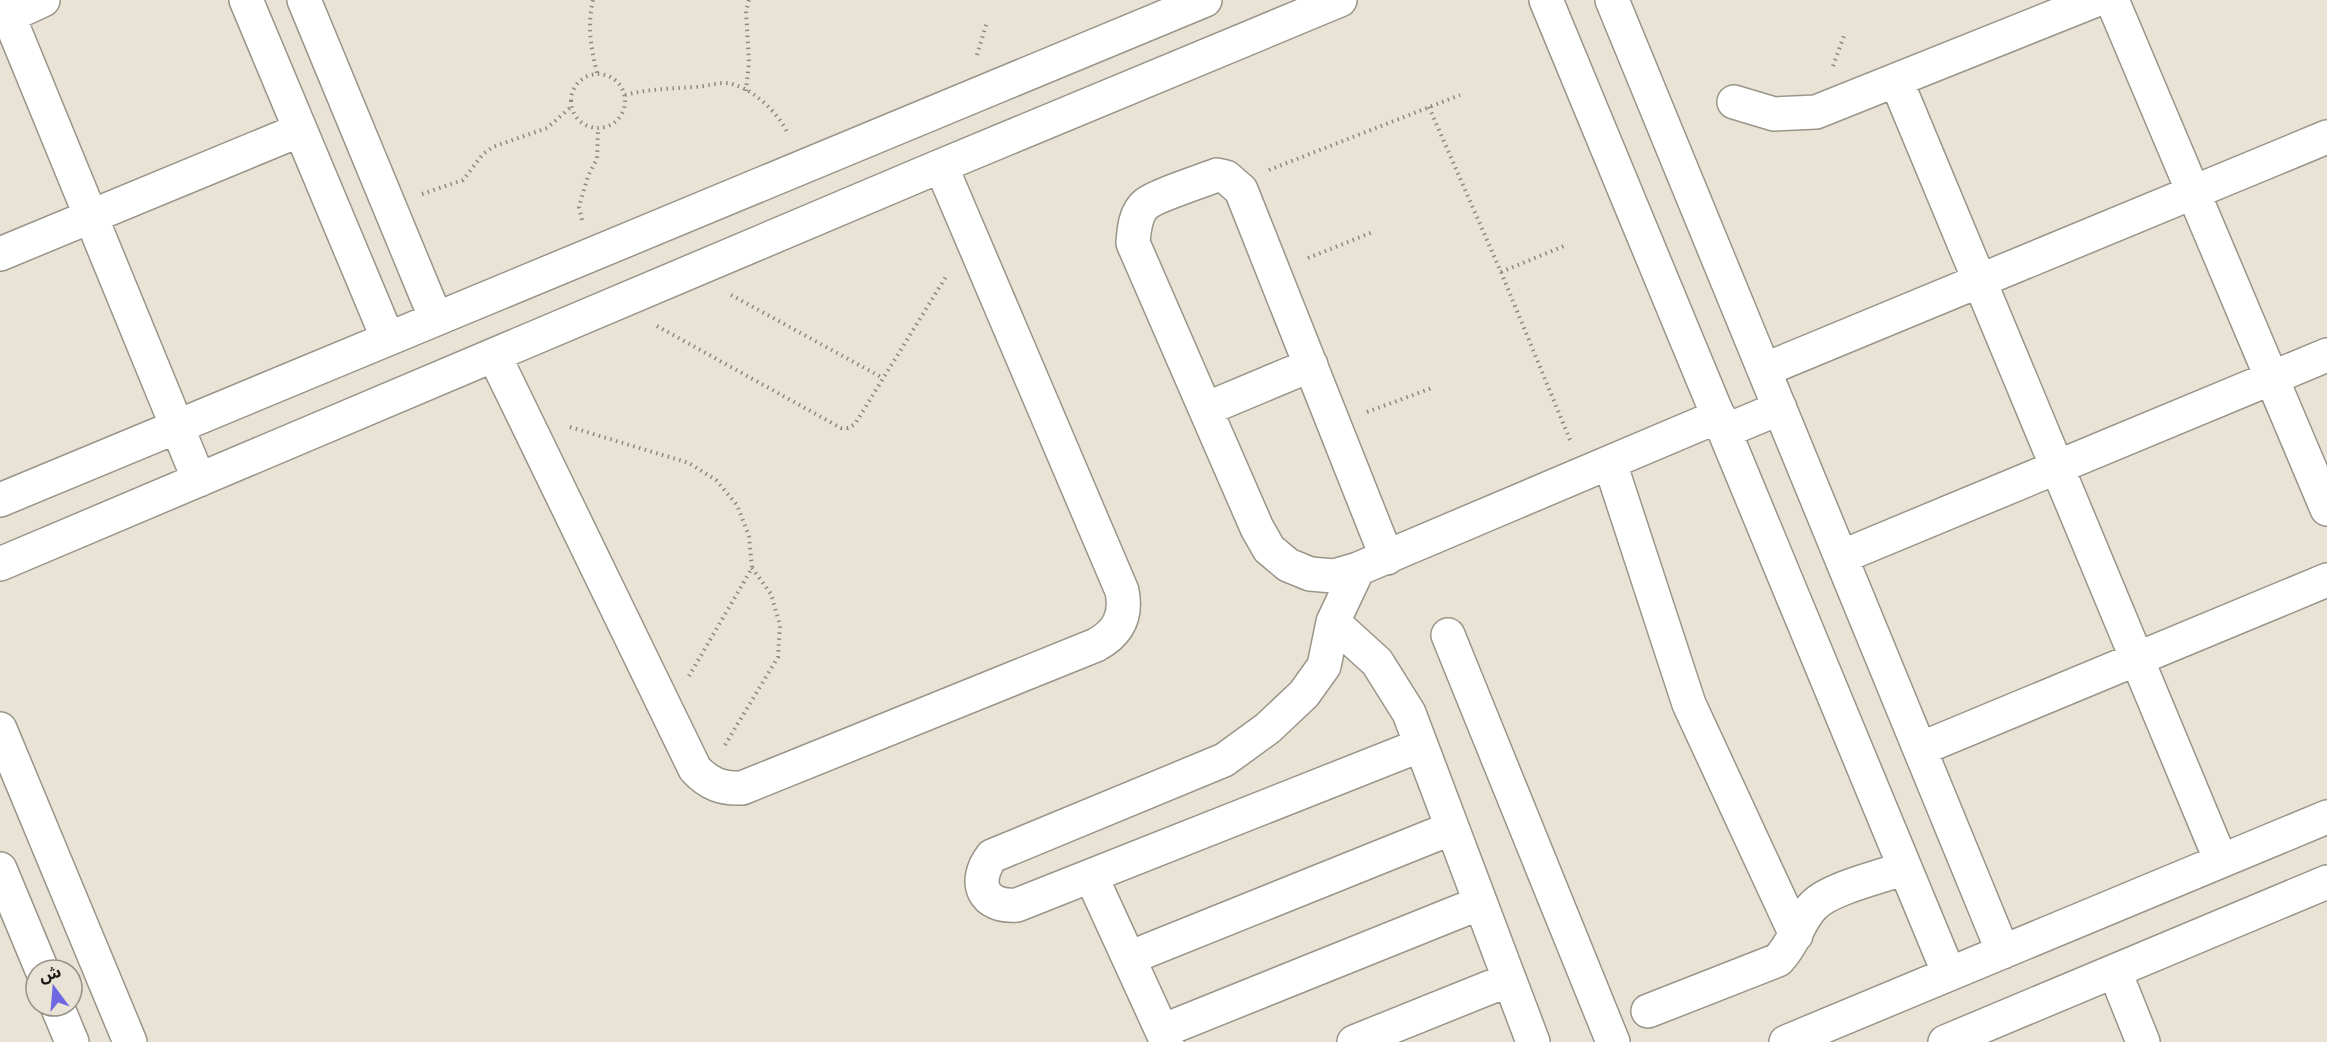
<svg xmlns="http://www.w3.org/2000/svg" width="2327" height="1042" font-family="'Sofia Sans Condensed','Noto Sans Arabic',sans-serif">
  <rect width="100%" height="100%" fill="#e8e3d5"/>
  <g fill="none" stroke-linecap="round" stroke-linejoin="round">
    <g stroke="#9a9589" stroke-width="36">
      <path id="minor" d="M2,0l197,480
        M246,0l142,339
        M304,0l132,319
        M1546,0l403,974
        M1612,0l391,952
        M2112,0l215,509
        M0,20l43,-20
        M1896,80l325,781
        M1734,102l40,12 42,-2 280,-112
        M0,254l300,-124
        M494,355l201,414c14,15 27,20 47,19l354,-143c22,-12 31,-29 26,-54l-181,-425
        M1764,370l563,-233
        M1206,409l105,-44
        M1725,431l55,-23
        M1610,463l79,241 107,231
        M0,500l1205,-500
        M1841,557l486,-202
        M0,564l931,-394 409,-170
        M1358,569l-24,7 -24,-2 -22,-9 -19,-16 -12,-21 -124,-285c1,-13 2,-30 13,-39 9,-8 56,-23 71,-29l9,2 15,13 146,368
        M1333,622l44,40 32,51 124,329
        M1448,635l165,407
        M0,729l130,313
        M1421,745l-404,160c-34,3 -45,-23 -25,-49l232,-96 44,-32 36,-34 20,-28 9,-44 25,-53 361,-153
        M1920,749l407,-169
        M0,869l42,101
        M1091,876l76,166
        M1129,958l323,-130
        M2115,972l28,70
        M57,1006l15,36
        M1648,1011l130,-51c17,-17 21,-41 36,-55 17,-17 67,-28 91,-37
        M1162,1031l318,-128
        M1354,1042l154,-62
        M1786,1042l541,-225
        M1945,1042l382,-160"/>
    </g>
    <path stroke="#8d8980" stroke-width="4" stroke-dasharray="1.5 4.5" stroke-linecap="butt" d="M593,0c-6,26 -2,48 4,73
      M977,55l10,-33
      M1833,66l12,-33
      M571 101a27 27 0 1 1 54 0a27 27 0 1 1-54 0Z
      M746,91l3,-29 -3,-51 3,-11
      M625,95c23,-6 44,-6 68,-8 11,0 21,-4 32,-4 24,1 54,30 63,51
      M1429,107l72,165 69,168
      M1269,170l191,-75
      M422,194l41,-14 20,-26 10,-7 54,-19 23,-20
      M582,220l-3,-13 9,-31 9,-17 1,-30
      M1308,258l65,-26
      M1501,272l63,-26
      M731,295l152,83
      M657,326l184,102h7l7,-4 92,-149
      M1367,412l65,-24
      M570,427l119,36 27,17 21,25 12,31 3,32 -63,108
      M725,745l53,-88 2,-32 -9,-31 -19,-26"/>
    <use href="#minor" stroke="#fff" stroke-width="33"/>
  </g>
  <g transform="translate(54 988) rotate(344)"><circle r="28" fill="#e8e3d5" stroke="#969288" stroke-width="1.5"/>
  <path d="M0-4.5L10 22L0 15L-10 22Z" fill="#6f66e1"/>
  <text y="-9" font-size="16" font-weight="bold" text-anchor="middle" fill="#1a1814">ش</text>
  </g>
</svg>
